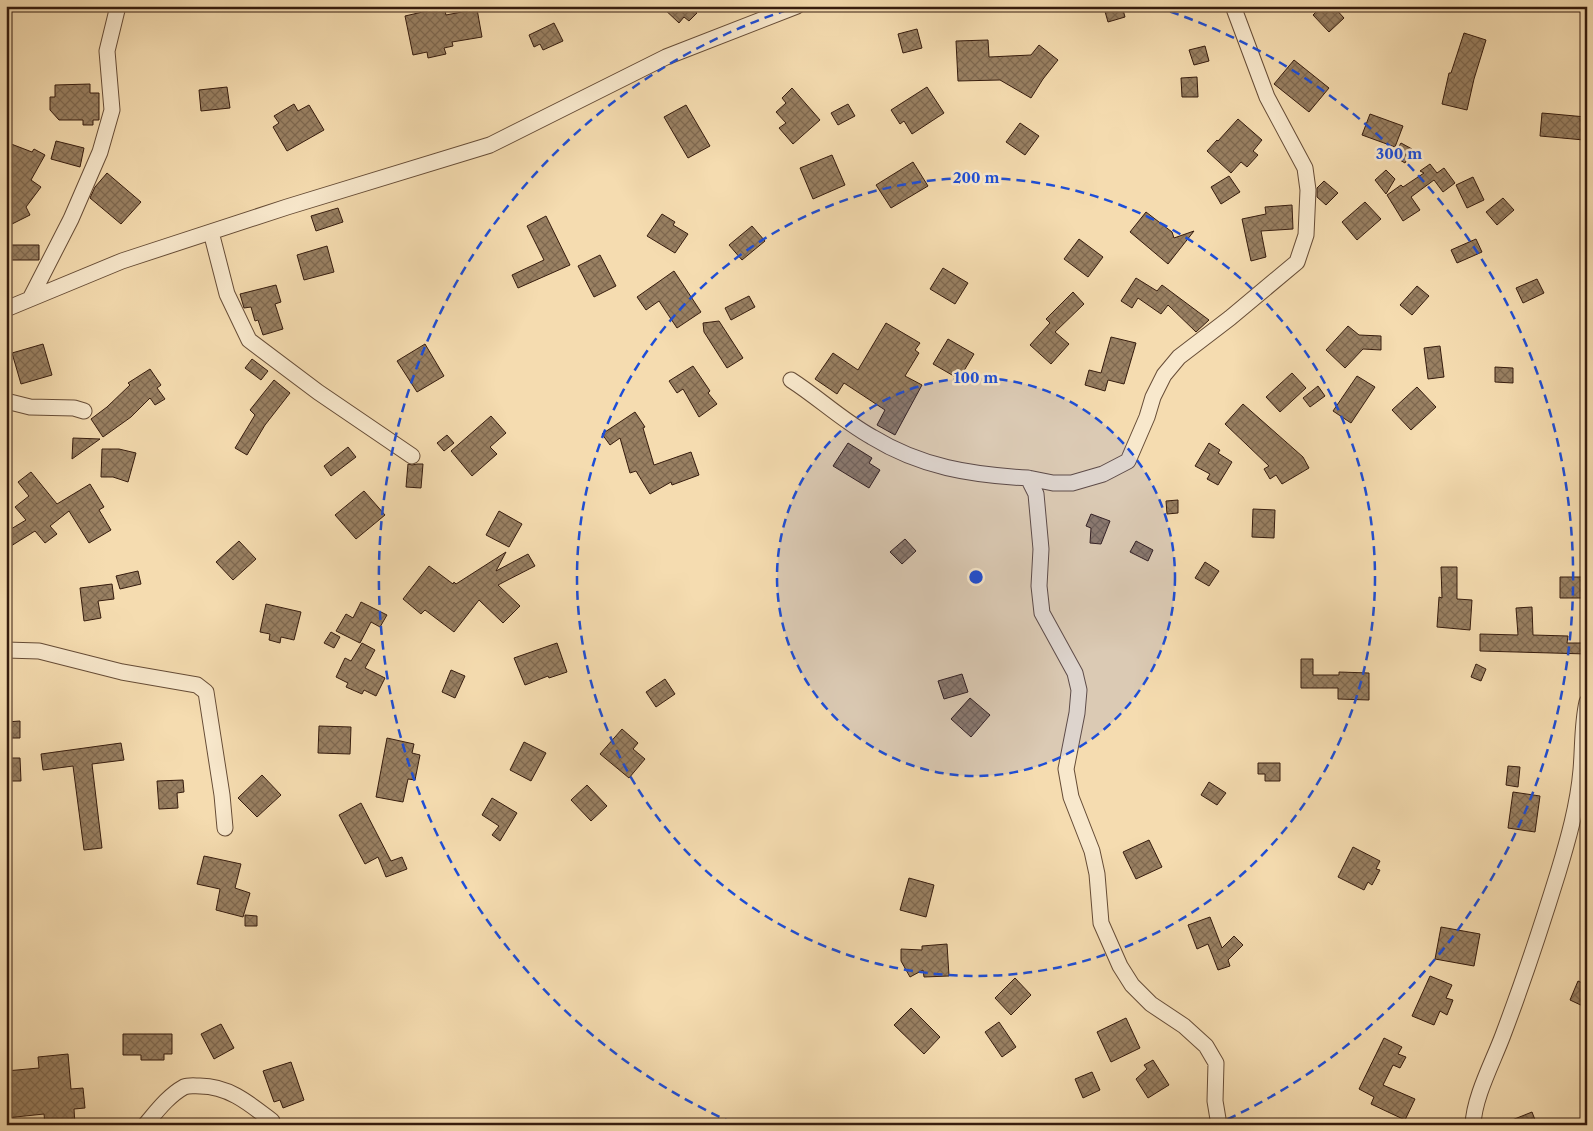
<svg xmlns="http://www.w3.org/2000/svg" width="1593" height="1131" font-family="'Libre Caslon Text',serif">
  <defs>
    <pattern id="building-cross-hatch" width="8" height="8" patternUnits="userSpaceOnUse" patternTransform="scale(1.25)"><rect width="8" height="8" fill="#998062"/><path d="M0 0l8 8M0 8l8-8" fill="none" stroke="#7e684f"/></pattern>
  </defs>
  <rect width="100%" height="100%" fill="#f5dcb0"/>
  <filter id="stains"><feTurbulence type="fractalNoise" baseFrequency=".004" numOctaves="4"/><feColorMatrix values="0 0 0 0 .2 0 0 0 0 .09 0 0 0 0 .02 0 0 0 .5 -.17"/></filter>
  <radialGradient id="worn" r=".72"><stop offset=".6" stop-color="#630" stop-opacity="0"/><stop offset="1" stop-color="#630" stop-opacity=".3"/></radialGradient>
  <path fill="url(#building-cross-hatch)" stroke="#361c0e" d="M661,6h34l-3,3 5,4 -8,8 -5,-4 -5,6z
    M1111,6h11l3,11 -17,5 -4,-14z
    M1322,6h11l11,12 -15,14 -16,-17z
    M444,7l2,8 31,-6 5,28 -30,5 1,4 -9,2 2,6 -18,4 -1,-6 -14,3 -8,-39z
    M554,23l9,18 -20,9 -3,-6 -6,3 -5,-12z
    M917,29l5,19 -19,5 -5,-19z
    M1464,33l22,7 -12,39 -7,31 -25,-6 7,-31h2z
    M988,40l1,17 42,-2 8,-10 19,15 -15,19 -12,19 -31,-18 -42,1 -2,-40z
    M1205,46l4,15 -15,4 -5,-15z
    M1294,60l35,28 -20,24 -35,-28z
    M1197,77l1,20h-16l-1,-19z
    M90,84v9h9v27h-6v5h-10v-5h-24l-9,-10v-13h5v-12z
    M227,87l3,21 -29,3 -2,-21z
    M927,87l17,26 -32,21 -8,-13 -4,3 -9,-14z
    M792,88l28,32 -27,24 -14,-16 7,-5 -10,-11 10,-9 -4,-5z
    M294,104l4,7 11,-6 15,25 -37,21 -14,-24 6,-4 -5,-7z
    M848,104l7,12 -17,9 -7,-12z
    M686,105l24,41 -22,12 -24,-41z
    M1542,113l44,4 -2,23 -44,-4z
    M1370,114l33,12 -8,21 -33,-12z
    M1238,119l24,21 -9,11 5,4 -11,12 -6,-5 -10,11 -24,-22 10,-11 1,1z
    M1020,123l19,13 -14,19 -19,-13z
    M56,141l28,7 -4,19 -29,-8z
    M6,142l26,10 2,-3 11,6 -14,25 10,7 -15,20 4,8 -24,12z
    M1401,143l11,6 -7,14 -12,-7z
    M832,155l13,30 -32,14 -13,-31z
    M913,162l15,24 -37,22 -15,-23z
    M1430,164l7,9 7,-5 11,15 -12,9 -9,-12 -23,17 9,13 -17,11 -16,-26 14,-10 2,2 21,-14 -4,-2z
    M1386,170l9,9 -9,15 -11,-14z
    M107,173l34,29 -20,22 -31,-26 5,-11z
    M1229,176l11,16 -19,12 -10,-17z
    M1473,177l11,23 -17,8 -11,-23z
    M1324,181l14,12 -12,12 -9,-8v-9z
    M1503,198l11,12 -17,15 -11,-13z
    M1365,202l16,17 -24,21 -15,-18z
    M1292,205l1,24 -32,2 5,26 -15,4 -9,-42 24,-5 -1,-7z
    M338,208l5,14 -27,9 -5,-15z
    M1146,212l26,20 2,6 20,-7 -26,33 -38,-32z
    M662,214l13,8 -2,3 15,9 -13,19 -28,-17z
    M546,216l24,49 -52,23 -6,-13 32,-15 -17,-34z
    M752,226l13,15 -23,19 -13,-15z
    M1079,239l24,18 -15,20 -24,-18z
    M1476,239l6,13 -25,11 -6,-13z
    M6,245h33v15h-33z
    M327,246l7,26 -30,8 -7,-25z
    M600,255l16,31 -22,11 -16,-31z
    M943,268l25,15 -13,21 -25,-15z
    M674,271l27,41 -24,16 -18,-27 -13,9 -9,-13z
    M1136,278l21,13 5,-6 47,35 -13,12 -28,-27 -7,9 -23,-16 -6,10 -11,-7z
    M1537,279l7,14 -21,10 -7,-15z
    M276,285l5,17 -6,2 8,25 -20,6 -5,-15 -3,1 -4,-14 -7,1 -4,-14z
    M1417,286l12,10 -17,19 -12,-10z
    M1073,292l11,12 -29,28 14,12 -18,20 -21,-19 20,-22 -4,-4z
    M749,296l6,11 -24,13 -6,-12z
    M719,321l24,37 -16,10 -23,-36 -1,-9z
    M886,323l34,20 -5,7 4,3 -14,23 17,9 -27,50 -18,-10 8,-15 -41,-27 -7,11 -22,-15 18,-26 25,17z
    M1348,326l11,9 22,1v14l-18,-1 -18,19 -19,-18z
    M1111,337l25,6 -12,41 -16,-4 -3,11 -20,-6 4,-15 12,3z
    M948,339l26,15 -15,25 -26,-15z
    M43,344l9,31 -31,9 -9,-31z
    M425,344l19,32 -27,16 -20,-31z
    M1440,346l4,31 -16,2 -4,-31z
    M252,359l16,12 -7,9 -16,-12z
    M693,366l17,25 -2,2 9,11 -18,13 -16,-28 -6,4 -8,-12z
    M1495,367l18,1v15l-18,-1z
    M150,369l11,16 -4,3 8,11 -10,6 -5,-7 -19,19 -28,20 -12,-18 16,-12 23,-22 -2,-2z
    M1292,373l14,15 -26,24 -14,-15z
    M1357,376l18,11 -24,36 -18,-12z
    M274,380l16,13 -25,32 -18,30 -12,-7 20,-33 -5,-5z
    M1318,386l7,10 -15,11 -7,-9z
    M1417,387l19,20 -25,23 -19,-20z
    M1243,404l60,53 6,11 -27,16 -6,-9 -6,4 -6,-10 5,-3 -44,-42z
    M635,412l10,15 -2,1 11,37 37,-13 8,23 -27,10 -1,-3 -21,12 -14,-23 -6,2 -10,-35 -10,7 -8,-11z
    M491,416l15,17 -16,14 7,7 -25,22 -21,-25z
    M447,435l7,8 -10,8 -7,-8z
    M73,438l27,1 -28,20z
    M848,443l24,15 -3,5 11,7 -11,18 -36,-22z
    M1209,443l11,7 -2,3 14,9 -14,23 -11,-6 3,-5 -15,-8z
    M348,447l8,10 -25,19 -7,-10z
    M102,449h17l17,4 -8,29 -15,-5h-12z
    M408,464l4,1 5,-1h6l-2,24 -15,-1z
    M31,472l26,32 33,-20 14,23 -5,3 12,20 -22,13 -20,-32 -19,15 7,8 -12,9 -10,-12 -24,15 -5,-8v-6l20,-12 -11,-13 14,-11 -11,-14z
    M364,491l21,24 -29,24 -21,-24z
    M1178,500v13l-11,1 -1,-13z
    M1253,509l22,1 -1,28 -22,-1z
    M499,511l23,13 -13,23 -23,-12z
    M1091,514l19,7 -9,23 -11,-1 1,-15 -5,-2z
    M905,539l11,12 -14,13 -12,-12z
    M239,541l17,18 -23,21 -17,-18z
    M1136,541l17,9 -5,11 -18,-9z
    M506,552l-10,19 32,-17 7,12 -37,19 22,21 -17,17 -24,-23 -25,32 -29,-22 -4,4 -18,-15 26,-33 24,18 1,-2 2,2z
    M1205,562l14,9 -10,15 -14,-8z
    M1441,567h16v32l15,1 -2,30 -33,-3 2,-30 3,1z
    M138,571l3,13 -21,5 -4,-13z
    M1560,577h25v21h-25z
    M112,584l2,15 -16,2 3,17 -17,3 -4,-33z
    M361,602l26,13 -7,12 -9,-5 -11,21 -24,-12 10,-17 7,4z
    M266,604l35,8 -7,28 -13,-3 -1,6 -11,-3 1,-6 -10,-2z
    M1532,607l1,28 35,1 -1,7h20v11l-107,-3v-17l38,1 -2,-27z
    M331,632l9,5 -6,11 -10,-5z
    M362,643l13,7 -10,18 20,10 -9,18 -12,-6 -2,4 -16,-7 2,-4 -12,-6 9,-19 6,3z
    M557,643l10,29 -18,6 -1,-2 -23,9 -11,-27z
    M1301,659h12v16h26v-3l30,1v27l-31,-1v-11h-37z
    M1476,664l10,5 -5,12 -10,-4z
    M451,670l14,6 -10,22 -13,-6z
    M962,674l6,18 -24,7 -6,-18z
    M665,679l10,15 -19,13 -10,-15z
    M970,698l20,17 -19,22 -20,-18z
    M20,721v17h-14v-16z
    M319,726l32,1 -1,27 -32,-1z
    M622,729l16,14 -5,6 12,10 -16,19 -29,-24z
    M387,738l27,6 -2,9 8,2 -5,25 -7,-1 -5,23 -27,-5z
    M524,742l22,11 -15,28 -21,-11z
    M121,743l3,17 -32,4 10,84 -18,2 -11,-84 -30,4 -2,-16z
    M6,758h14l1,23h-15z
    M1258,763h22v18h-15v-7h-7z
    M1508,766l12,1 -2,20 -12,-2z
    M262,775l19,20 -24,22 -19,-19z
    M183,780l1,12 -7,1 1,15 -19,1 -2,-28z
    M1209,782l17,11 -9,12 -16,-10z
    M587,785l20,21 -16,15 -20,-21z
    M1513,792l27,4 -5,36 -27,-4z
    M492,798l25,15 -17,28 -8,-6 7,-9 -17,-11z
    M361,803l30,58 11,-4 5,12 -21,8 -8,-20 -13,7 -26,-49z
    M1149,840l13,27 -26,12 -13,-27z
    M1353,847l27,14 -4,8 4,1 -8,15 -4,-3 -4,8 -26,-13z
    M204,856l37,8 -6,24 15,5 -7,24 -27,-7 4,-21 -23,-5z
    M909,878l25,7 -8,32 -26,-7z
    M245,915l12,1v10h-12z
    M1210,917l12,31 12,-12 9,9 -15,15 2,6 -12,4 -10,-26 -11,5 -9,-24z
    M1441,927l39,7 -6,32 -39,-7z
    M947,944l2,32 -25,1 -1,-7 -13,7 -9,-16v-12l21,1v-4z
    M1430,976l22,9 -6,13 7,2 -6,15 -7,-4 -6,14 -22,-9z
    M1015,978l16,17 -20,20 -16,-17z
    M1578,981l9,4v23l-17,-8z
    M911,1008l29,29 -16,17 -30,-29z
    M1126,1018l14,30 -29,14 -14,-30z
    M999,1022l17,25 -14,10 -17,-25z
    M221,1024l13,24 -20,11 -13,-25z
    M123,1034h49v20h-8v6h-23v-5h-18z
    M1384,1038l18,9 -4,7 8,3 -6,11 -7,-3 -10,20 32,14 -10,21 -34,-16 3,-7 -15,-8z
    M68,1054l3,35 12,-1 2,20 -11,1 1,16h-30l-1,-11 -38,4v-47l33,-3 -1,-11z
    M1153,1060l16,25 -21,13 -12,-19 11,-10 -3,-4z
    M291,1062l13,38 -21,8 -3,-8 -6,2 -11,-31z
    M1092,1072l8,18 -17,8 -8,-19z
    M1532,1112l5,13h-35v-1z"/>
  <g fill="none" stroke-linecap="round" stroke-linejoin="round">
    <g stroke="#664c36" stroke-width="17">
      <path id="minor" d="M211,232l16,62 22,46 69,52 94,64
        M30,299l41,-80 29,-67 12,-42 -5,-59 11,-45
        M6,309l116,-48 165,-54 203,-62 176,-88 131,-51
        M791,380c28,18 52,41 81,57 49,30 99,38 156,41l8,16 5,55 -2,37 3,27 33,60 4,17 -2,23 -11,56 5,28 21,54 5,23 4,49 19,43 12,19 19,19 33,22 22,20 10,17 -1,38 4,24
        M6,401l24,6 44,1 10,3
        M1028,478l25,5h19l31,-9 25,-13 19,-44 6,-20 11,-22 15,-18 51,-39 67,-56 9,-27 2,-45 -3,-22 -38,-71 -34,-91
        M6,650l33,1 83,21 75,13 9,7 16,103 3,33
        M145,1125c12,-14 23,-29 39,-38 5,-2 11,-1 16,-1 29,0 50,18 72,35
        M1473,1125c1,-28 20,-63 30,-90 20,-53 38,-107 55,-162 10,-33 20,-68 23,-103 2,-23 1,-46 6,-68"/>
    </g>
    <use href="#minor" stroke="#f8e8cc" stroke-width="15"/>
  </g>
  <circle cx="976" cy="577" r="199" fill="#1d4ed8" fill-opacity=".12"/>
  <g fill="none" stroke="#1d4ed8" stroke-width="2.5" stroke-dasharray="9 6">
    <circle cx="976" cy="577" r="199"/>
    <circle cx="976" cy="577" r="399"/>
    <path d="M733 1123A598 598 0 0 1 796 7M1156 7A598 598 0 0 1 1219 1123"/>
  </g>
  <circle cx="976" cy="577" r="8" fill="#1d4ed8" stroke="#f8e8cc" stroke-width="2.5"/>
  <g font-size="15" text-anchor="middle" font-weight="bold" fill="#1d4ed8" stroke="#f8e8cc" stroke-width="5" stroke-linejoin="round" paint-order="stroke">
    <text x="1399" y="159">300 m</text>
    <text x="976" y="183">200 m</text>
    <text x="976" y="383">100 m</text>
  </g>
  <rect width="1593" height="1131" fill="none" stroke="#f5dcb0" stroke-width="25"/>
  <rect x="8" y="8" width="1578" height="1116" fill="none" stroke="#361c0e" stroke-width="2.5"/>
  <rect x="12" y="12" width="1568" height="1106" fill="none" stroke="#361c0e"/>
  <rect width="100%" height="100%" filter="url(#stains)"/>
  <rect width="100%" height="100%" fill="url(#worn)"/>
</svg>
